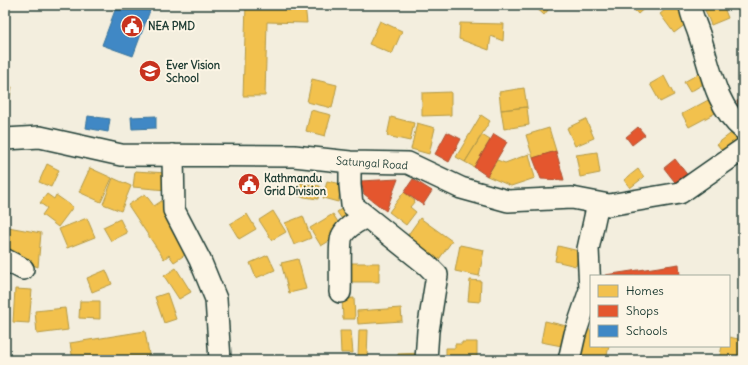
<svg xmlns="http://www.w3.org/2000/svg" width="748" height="365" font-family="Delius,sans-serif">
  <rect width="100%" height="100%" fill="#f3eede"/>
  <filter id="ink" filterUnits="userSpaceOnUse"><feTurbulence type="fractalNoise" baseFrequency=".025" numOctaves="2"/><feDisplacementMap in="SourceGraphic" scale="8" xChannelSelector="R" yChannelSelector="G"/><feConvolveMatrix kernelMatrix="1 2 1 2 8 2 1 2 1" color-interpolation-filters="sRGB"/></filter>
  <g filter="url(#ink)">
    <path fill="#f2c14e" stroke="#b39946" d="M246,5h59l2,18 -40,-1 -2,74h-22z
      M533,5h19l-8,10z
      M630,5h18l-10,9z
      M671,5h7l12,16 -16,12 -14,-19z
      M703,5h20l5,13 -17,7z
      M737,5h6v7l-2,1z
      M380,21l22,10 -10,23 -23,-10z
      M460,23l44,1 -1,17 -12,-5 -2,14 -30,-11z
      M700,73l5,10 -15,9 -6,-10z
      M664,76l10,19 -14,7 -10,-18z
      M312,79l25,6 -5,23 -25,-6z
      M5,86l7,1 -6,28 -1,-1z
      M524,88l3,19 -26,3 -2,-18z
      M451,92v23l-29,1v-23z
      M712,98l7,13 -30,16 -7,-13z
      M527,107l2,18 -25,4 -3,-19z
      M311,110l20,5 -6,21 -19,-5z
      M481,115l9,6 -25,41 -9,-5z
      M391,117l23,6 -4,18 -23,-5z
      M586,119l8,19 -19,8 -8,-18z
      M417,123l18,5 -6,26 -18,-5z
      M549,128l7,23 -23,7 -7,-23z
      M734,131l7,9 -17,13 -7,-9z
      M482,135l8,5 -16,27 -9,-5z
      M597,152l3,21 -20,4 -4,-22z
      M529,154l6,24 -24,8 -24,-10 10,-16 8,3z
      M47,164l12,6 -8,17 -12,-5z
      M90,168l22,10 -11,24 -22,-10z
      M638,169l6,8 -14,11 -6,-8z
      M135,171l32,2 -1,17 -33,-3z
      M113,178l18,8 -10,25 -18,-7z
      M327,181l15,3 -4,18 -15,-4z
      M300,183l20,3 -2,13 -20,-3z
      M404,192l11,9 -5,6 6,5 -10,13 -17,-13z
      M47,194l7,5 2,-4 17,12 -15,20 -16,-12 5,-7 -7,-5z
      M145,194l9,12 9,-6 6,10 22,41 -17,11 -5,-7 -5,4 -36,-54z
      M347,205l9,13 -10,7 -9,-13z
      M273,211l13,21 -14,8 -13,-20z
      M247,214l9,15 -17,10 -9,-15z
      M333,214l11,18 -23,14 -11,-18z
      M303,216l8,22 -17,7 -9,-22z
      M87,218l8,19 -28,11 -8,-19z
      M420,218l32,23 -15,21 -32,-23z
      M120,219l7,14 -16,8 -8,-14z
      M8,227l33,6 -3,34 -33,-13v-13z
      M460,245l24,5 -5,26 -24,-5z
      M558,246l21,5 -3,15 -21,-5z
      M268,255l7,15 -19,8 -6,-15z
      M298,259l8,30 -17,4 -8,-30z
      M349,263h30v19h-30z
      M176,268l15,24 -12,7 -15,-23z
      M106,270l6,14 -20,8 -5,-14z
      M470,280l11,1 -1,21 -12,-1z
      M15,289l17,1 -3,33 -16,-1z
      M167,293l9,26 -12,4 -9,-26z
      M354,298l1,21h-12l-1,-20z
      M80,301h20v18l-21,-1z
      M65,308l3,22 -31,4 -2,-23z
      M401,308l1,13 -44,3 -1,-13z
      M545,321l26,6 -4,20 -26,-5z
      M585,329l6,1v16h18l-3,14h-6l-21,-5z
      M359,330h9l-1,27h-9z
      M145,331l5,29h-77l-3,-17z
      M340,331h11l2,22h-12z
      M729,337l14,3v20h-24l3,-14h7z
      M462,342h15v18h-31v-12h9v-4h7z
      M422,353v7h-24v-6z"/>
    <path fill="#e4572e" stroke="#a94f30" d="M743,99v22l-6,-20z
      M638,127l7,8 -13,10 -6,-8z
      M447,132l14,7 -12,23 -14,-8z
      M494,134l13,8 -20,34 -13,-9z
      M556,151l8,29 -23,-1 -8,-21z
      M675,159l14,18 -11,9 -14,-18z
      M398,179l-12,32 -22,-17 -3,-13z
      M413,179l19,12 -9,14 -19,-13z
      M679,264l1,12h-74l-1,-1z"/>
    <path fill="#3f88c5" stroke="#35729a" d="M117,5h35l-19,51 -31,-11z
      M88,116l22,3 -2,13 -22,-4z
      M156,116v12l-24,1 -1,-12z"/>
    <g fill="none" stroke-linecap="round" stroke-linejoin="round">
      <g stroke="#1f3d34" stroke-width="24">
        <path id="minor" d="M690,5c1,11 6,19 9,29 11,32 16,72 44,95
          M5,139l35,-2 81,18 173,1 56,6 58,1 53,25 47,13 64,-3 37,7 71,-12 63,-44
          M173,155l1,55 26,50 16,39 4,61
          M350,162v23l2,20 75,60 10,10 -9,56 -2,29
          M5,262l1,-2 17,9
          M340,292c1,-10 -1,-52 2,-56 5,-10 15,-14 24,-19
          M569,360l6,-26 15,-44 -2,-41 10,-46"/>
      </g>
      <use href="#minor" stroke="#fcf5e5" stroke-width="21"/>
    </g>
  </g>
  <defs>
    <g id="civic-disc" transform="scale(1.15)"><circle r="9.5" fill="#c8321e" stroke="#fcf5e5"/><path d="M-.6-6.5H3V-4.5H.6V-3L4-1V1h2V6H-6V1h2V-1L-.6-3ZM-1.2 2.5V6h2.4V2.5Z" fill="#fff"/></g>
    <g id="school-disc" transform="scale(1.15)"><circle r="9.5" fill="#c8321e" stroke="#fcf5e5"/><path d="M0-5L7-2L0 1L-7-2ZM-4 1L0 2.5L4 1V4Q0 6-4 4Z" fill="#fff"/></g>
  </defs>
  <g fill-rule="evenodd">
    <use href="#civic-disc" x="132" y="26"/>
    <use href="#school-disc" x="150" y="71"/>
    <use href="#civic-disc" x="249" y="184"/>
  </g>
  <g text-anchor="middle" stroke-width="4" stroke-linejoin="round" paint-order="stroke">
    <g font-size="11" font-weight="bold" fill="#1f3d34" stroke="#fcf5e5" text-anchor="start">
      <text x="148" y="30">NEA PMD</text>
      <text x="166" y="69">Ever Vision<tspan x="166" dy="13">School</tspan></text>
      <text x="264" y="182">Kathmandu<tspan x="264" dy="13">Grid Division</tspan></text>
    </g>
    <g font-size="11" fill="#1f3d34" stroke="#fcf5e5">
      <text transform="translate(372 163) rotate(4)" y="4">Satungal Road</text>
    </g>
  </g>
  <rect width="748" height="365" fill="none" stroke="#fcf5e5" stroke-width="20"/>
  <rect x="10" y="10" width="728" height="345" fill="none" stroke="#1f3d34" stroke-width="1.5" filter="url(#ink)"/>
  <rect x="590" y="275" width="140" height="72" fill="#fcf5e5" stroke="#a4ab9e"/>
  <rect x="598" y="285" width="20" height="12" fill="#f2c14e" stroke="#a4ab9e"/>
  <text x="626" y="295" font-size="12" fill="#1f3d34">Homes</text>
  <rect x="598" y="305" width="20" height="12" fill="#e4572e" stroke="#a4ab9e"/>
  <text x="626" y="315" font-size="12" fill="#1f3d34">Shops</text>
  <rect x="598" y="325" width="20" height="12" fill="#3f88c5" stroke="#a4ab9e"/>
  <text x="626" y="335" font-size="12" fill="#1f3d34">Schools</text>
</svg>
